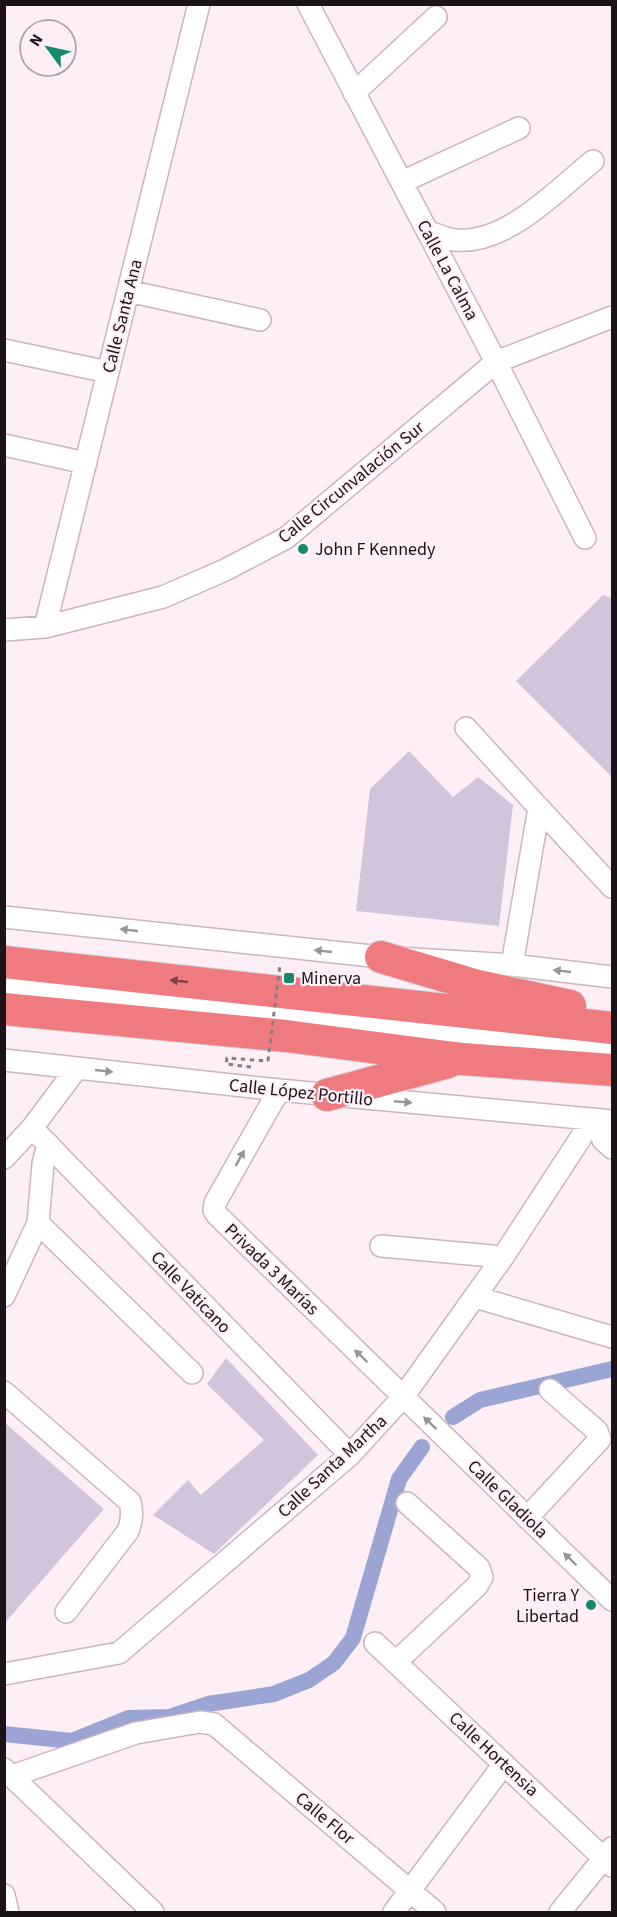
<svg xmlns="http://www.w3.org/2000/svg" width="617" height="1917" font-family="'Source Sans 3',sans-serif">
  <rect width="100%" height="100%" fill="#feeff7"/>
  <g fill="none" stroke-linecap="round" stroke-linejoin="round">
    <path stroke="#9aa5d4" stroke-width="16" d="M453,1417l27,-17 132,-31
      M4,1734l68,7 57,-23 40,-1 39,-13 66,-10 35,-14 25,-17 19,-25 46,-159 23,-32"/>
  </g>
  <path fill="#d1c5dc" d="M603,595l9,3v179l-96,-96z
    M409,751l44,46 25,-20 35,28 -14,121 -143,-15 14,-122z
    M226,1358l92,97 -104,99 -61,-39 35,-35 13,15 63,-55 -57,-56z
    M4,1422l100,87 -100,115z"/>
  <g fill="none" stroke-linecap="round" stroke-linejoin="round">
    <g stroke="#ccb4c1" stroke-width="24">
      <path id="minor" d="M308,4l188,358 89,176
        M354,93l82,-76
        M402,182l117,-54
        M428,232c8,2 18,7 27,8 51,5 101,-49 138,-79
        M128,291l132,29
        M4,350l104,22
        M4,445l82,18
        M45,627l154,-623
        M4,630l41,-3 118,-30 62,-27 61,-32 210,-176 116,-45
        M466,728l73,80 -27,157
        M539,808l73,79
        M4,917l377,40 131,8 100,12
        M4,983l608,65
        M4,1060l275,30 333,31
        M279,1090l-64,113 -1,7 3,5 395,385
        M597,1120l6,20 9,8
        M32,1128l318,327
        M4,1158l28,-30 45,-60
        M38,1223l154,150
        M381,1246l122,11
        M4,1296l34,-73 5,-59 5,-20
        M475,1297l137,40
        M4,1392l126,110c3,11 2,19 -2,29l-62,81
        M527,1518l73,-79 -3,-8 -47,-41
        M375,1643l237,223
        M396,1662l81,-76 5,-9 -3,-9 -72,-65
        M4,1674l115,-21 231,-198 53,-58 100,-140 90,-138
        M4,1769l149,143
        M12,1776l124,-43 64,-11 14,2 221,188
        M4,1895l4,17
        M394,1912l110,-148
        M560,1912l52,-64"/>
    </g>
    <g stroke="#d6d5d5" stroke-width="34">
      <path id="highway" d="M381,957l97,29 92,20
        M4,962l608,66
        M4,1009l282,27 176,23 150,11
        M327,1095l121,-33"/>
    </g>
    <path stroke="#887c82" stroke-width="3" stroke-dasharray="4.5 4.5" stroke-linecap="butt" d="M251,1067l-25,-3 1,-6 41,3"/>
    <use href="#minor" stroke="#fff" stroke-width="21"/>
    <use href="#highway" stroke="#ef7b80" stroke-width="32"/>
    <path stroke="#887c82" stroke-width="3" stroke-dasharray="4.5 4.5" stroke-linecap="butt" d="M268,1061l12,-96"/>
  </g>
  <defs><path id="oneway-solid" d="M-6-.8H1V-3.2L6.5 0L1 3.2V.8H-6Z" transform="scale(1.5)"/></defs>
  <g fill="#999597">
    <use href="#oneway-solid" transform="translate(129 930) rotate(-174)"/>
    <use href="#oneway-solid" transform="translate(323 951) rotate(-174)"/>
    <use href="#oneway-solid" transform="translate(562 971) rotate(-174)"/>
    <use href="#oneway-solid" transform="translate(104 1071) rotate(6)"/>
    <use href="#oneway-solid" transform="translate(403 1102) rotate(5)"/>
    <use href="#oneway-solid" transform="translate(240 1158) rotate(-61)"/>
    <use href="#oneway-solid" transform="translate(361 1356) rotate(-136)"/>
    <use href="#oneway-solid" transform="translate(430 1423) rotate(-136)"/>
    <use href="#oneway-solid" transform="translate(570 1559) rotate(-136)"/>
  </g>
  <use fill="#7b4247" href="#oneway-solid" transform="translate(179 981) rotate(-174)"/>
  <g fill="#148a6c" stroke="#feeff7" stroke-width="2">
    <circle cx="303" cy="549" r="6"/>
    <rect x="283" y="972" width="12" height="12" rx="3"/>
    <circle cx="591" cy="1605" r="6"/>
  </g>
  <g text-anchor="middle" stroke-width="4.5" stroke-linejoin="round" paint-order="stroke">
    <g font-size="18" fill="#1c1318" stroke="#feeff7">
      <text transform="translate(448 270) rotate(62)" y="6">Calle La Calma</text>
      <text transform="translate(122 316) rotate(-76)" y="6">Calle Santa Ana</text>
      <text transform="translate(351 482) rotate(-39)" y="6">Calle Circunvalación Sur</text>
      <text transform="translate(301 1092) rotate(6)" y="6">Calle López Portillo</text>
      <text transform="translate(272 1269) rotate(44)" y="6">Privada 3 Marías</text>
      <text transform="translate(191 1292) rotate(46)" y="6">Calle Vaticano</text>
      <text transform="translate(332 1466) rotate(-43)" y="6">Calle Santa Martha</text>
      <text transform="translate(508 1499) rotate(44)" y="6">Calle Gladiola</text>
      <text transform="translate(494 1754) rotate(43)" y="6">Calle Hortensia</text>
      <text transform="translate(325 1818) rotate(40)" y="6">Calle Flor</text>
    </g>
    <g font-size="18" fill="#1c1318" stroke="#feeff7" text-anchor="start">
      <text x="315" y="555">John F Kennedy</text>
      <text x="301" y="984">Minerva</text>
      <text x="579" y="1601" text-anchor="end">Tierra Y<tspan x="579" dy="21">Libertad</tspan></text>
    </g>
  </g>
  <rect width="617" height="1917" fill="none" stroke="#1c1318" stroke-width="12"/>
  <g transform="translate(48 48) rotate(303)"><circle r="28" fill="#feeff7" stroke="#a4979e" stroke-width="1.5"/>
  <path d="M0-4.5L10 22L0 15L-10 22Z" fill="#148a6c"/>
  <text y="-9" font-size="16" font-weight="bold" text-anchor="middle" fill="#1c1318">N</text>
  </g>
</svg>
